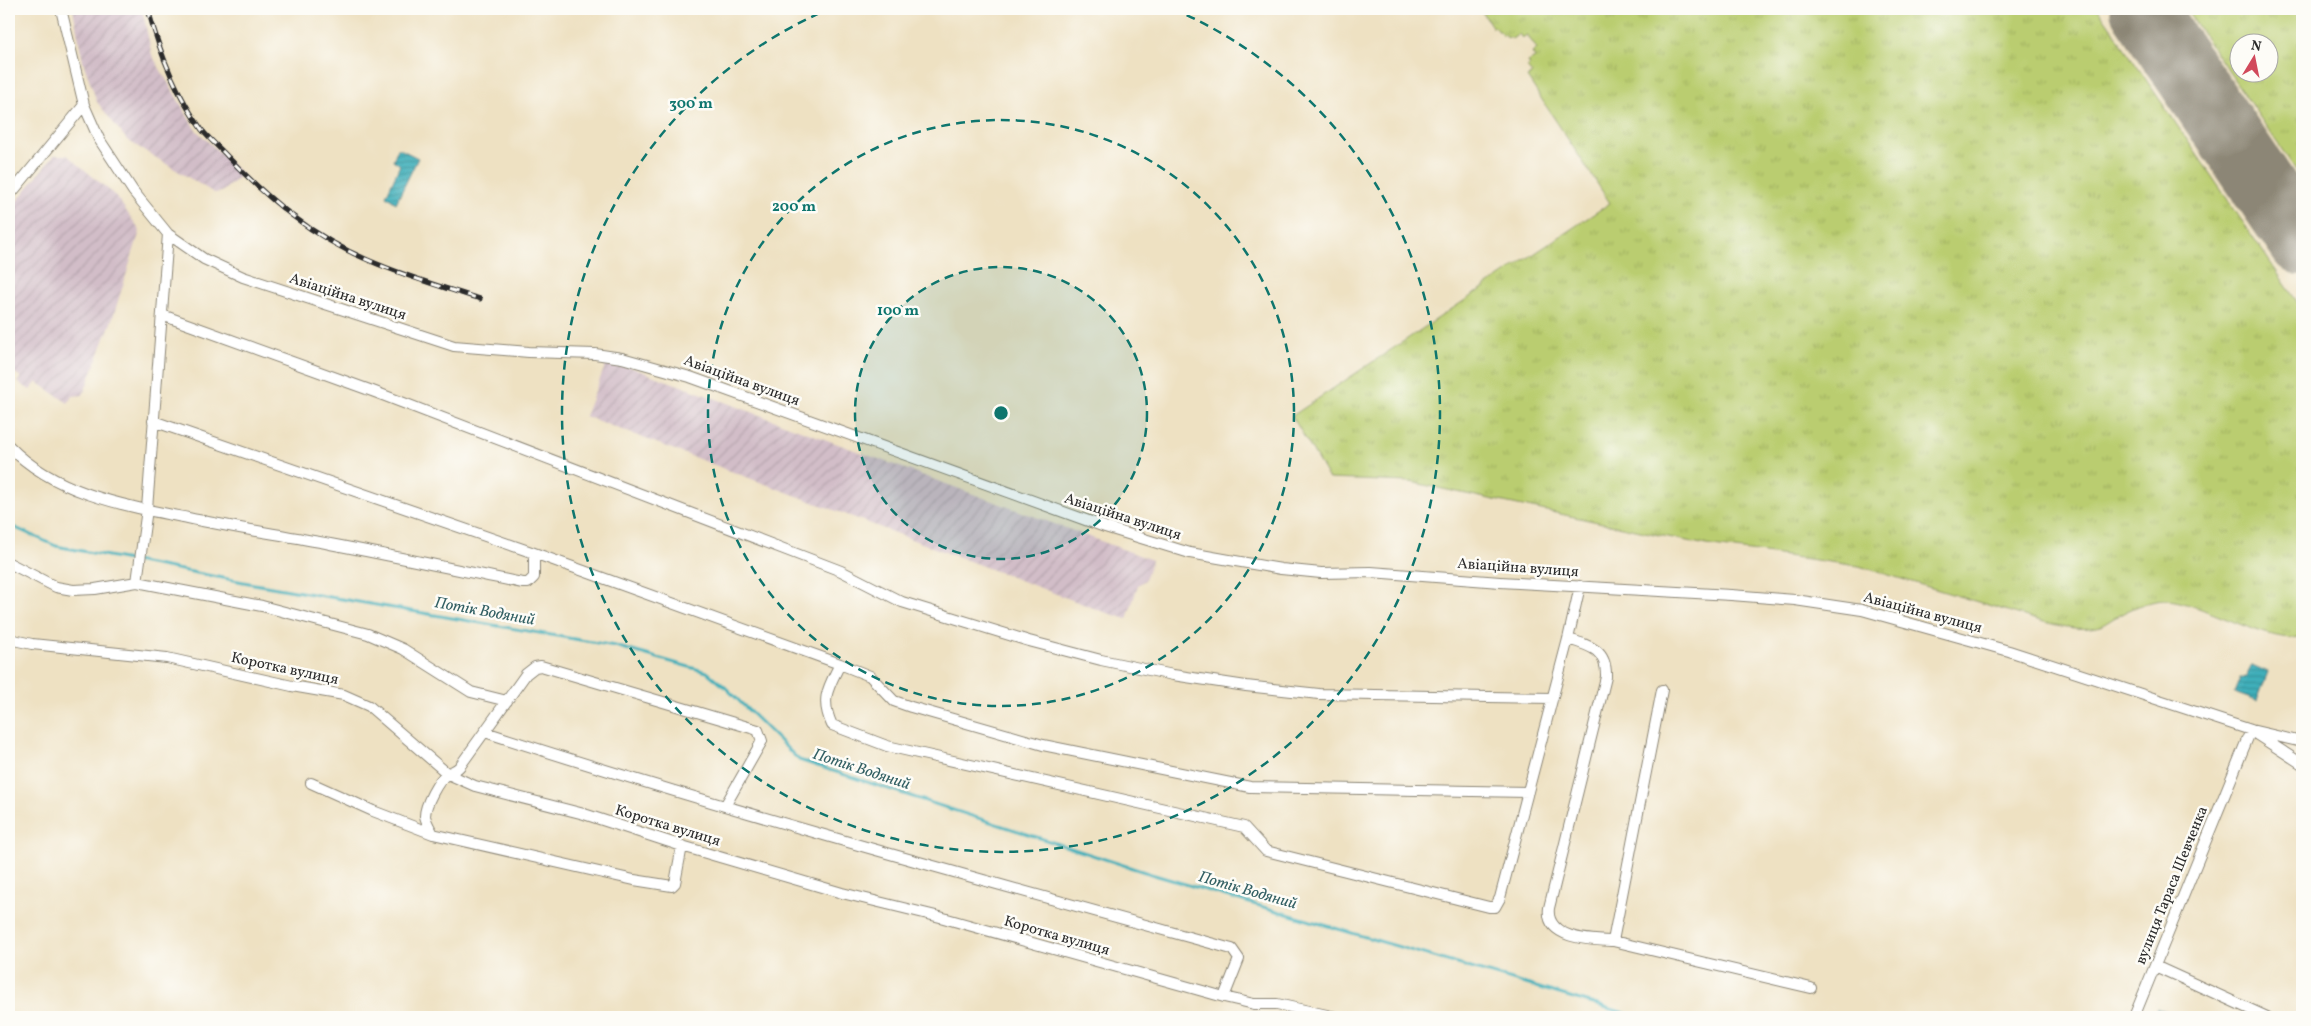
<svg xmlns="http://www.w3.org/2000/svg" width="2311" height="1026" font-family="Vollkorn,serif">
  <defs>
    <pattern id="industrial-furrows" width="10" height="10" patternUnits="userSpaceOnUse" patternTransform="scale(1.25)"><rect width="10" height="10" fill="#d2bdc8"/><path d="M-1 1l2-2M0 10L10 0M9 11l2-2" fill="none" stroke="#b4a3ac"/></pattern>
    <pattern id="grass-tufts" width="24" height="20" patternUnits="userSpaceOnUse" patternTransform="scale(1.25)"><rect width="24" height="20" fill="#bacd70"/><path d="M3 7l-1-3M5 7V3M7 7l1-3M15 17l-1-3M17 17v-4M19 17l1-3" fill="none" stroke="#a0b061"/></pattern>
    <pattern id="water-rules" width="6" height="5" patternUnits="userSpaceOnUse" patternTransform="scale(1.25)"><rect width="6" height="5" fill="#3fafba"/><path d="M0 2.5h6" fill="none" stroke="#358f97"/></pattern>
  </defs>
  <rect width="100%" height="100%" fill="#fdfcf7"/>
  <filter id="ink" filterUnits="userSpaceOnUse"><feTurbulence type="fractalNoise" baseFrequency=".02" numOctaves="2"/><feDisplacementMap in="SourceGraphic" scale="10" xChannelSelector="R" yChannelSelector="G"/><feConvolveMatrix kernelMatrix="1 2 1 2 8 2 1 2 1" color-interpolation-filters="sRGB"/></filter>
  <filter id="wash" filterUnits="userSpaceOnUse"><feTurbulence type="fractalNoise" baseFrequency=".0096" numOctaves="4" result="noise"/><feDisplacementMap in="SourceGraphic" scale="20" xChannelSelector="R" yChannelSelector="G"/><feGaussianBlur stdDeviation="1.12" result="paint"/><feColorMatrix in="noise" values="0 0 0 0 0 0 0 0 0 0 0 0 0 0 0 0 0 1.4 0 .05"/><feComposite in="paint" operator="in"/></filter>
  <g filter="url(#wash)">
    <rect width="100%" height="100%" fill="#eee1c2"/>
    <path fill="url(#industrial-furrows)" d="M73,9h69l10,46 43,74 47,45 -20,18 -8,1 -87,-53 -30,-38 -14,-40z
      M54,155h13l49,41 24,35 -28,89 -29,75 -10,1 -5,7 -31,-21 -7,8 -12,-8 3,-5 -12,-8v-158z
      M608,359l544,201 -7,20 -7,5 -11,34 -23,-7 -519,-196z"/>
    <path fill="url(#grass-tufts)" stroke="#727c4e" fill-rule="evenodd" d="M1480,9h618l204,300v327c-24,11 -97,-30 -127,-35 -21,-4 -43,7 -61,17 -5,3 -12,8 -17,9 -18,4 -36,-1 -53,-5l-185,-56 -153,-21 -296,-63 -81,-3 -37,-63 318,-213 -83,-126 5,-3 -5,-7 3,-2 -2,-3 7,-4 -3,-5 5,-4 -10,-14 -5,3 -3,-4 -7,5 -2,-2 -3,1 -2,-3 -2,1 -8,-9 -2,1z
      M2186,9h116v170zM2238,42h30v30h-30z"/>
    <path fill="url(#water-rules)" stroke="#356d72" d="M398,148l20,10 -22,45 -10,-7 14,-31 -7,-5z
      M2252,665l16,7 -11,29 -23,-8 6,-15 6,-1z
      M2157,1008l25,9h-30z"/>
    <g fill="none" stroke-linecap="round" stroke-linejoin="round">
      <path stroke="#3fafba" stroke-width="3" d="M9,525l47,21 198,38 361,62 92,26 18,15 74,73 352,114 487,143"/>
      <path stroke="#8c8676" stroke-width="66" d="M2143,9l159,234"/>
    </g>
  </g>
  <g filter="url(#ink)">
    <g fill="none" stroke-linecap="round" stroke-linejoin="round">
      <g stroke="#8c8676" stroke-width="12">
        <path id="minor" d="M61,9l23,96 15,34 34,52 35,43 36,25 39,18 211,69 75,6 66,2 27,4 68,19 415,150 85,26 91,16 40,4 50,-1 129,10 231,13 64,5 67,10 147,41 242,79 51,12
          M9,196l75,-91
          M162,315l213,77 466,179 61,31 127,39 72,19 72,15 73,11 73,8 234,4
          M153,421l381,132 306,111 30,12 24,25 17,6 132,38 207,42 278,5
          M9,446c46,48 117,60 179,72 47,10 95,17 142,26 64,12 128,26 193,39h5l6,-6v-24
          M9,563l47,24 17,3 22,-1 42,-7 125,24 106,28 35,15 68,43 36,9
          M137,582l10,-73 21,-275
          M9,639l23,5 135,14 125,28 52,9 25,11 79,68 27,12 109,28 98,32 160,47 98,24 284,80 30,7h23l59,13
          M1568,639c23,7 39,11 38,38l-57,231c-4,31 41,32 64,33l198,47
          M840,664c-12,24 -20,35 -8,61l55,21 357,81 22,24 223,56h6l5,-9 68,-259 12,-53
          M485,732c247,80 497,148 747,217l7,10 -15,38
          M2256,734l46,30
          M311,783l62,28 60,23 201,46 38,6 3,-3 7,-37
          M433,834c-3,-6 -7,-12 -8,-18 0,-11 13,-36 22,-42 5,-3 9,-3 13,-8l66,-92 9,-7 6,-1 217,64 4,11 -37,65
          M1613,941l49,-251
          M2155,966l112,51
          M2134,1017l117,-287"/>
      </g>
      <use href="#minor" stroke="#fff" stroke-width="10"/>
      <g stroke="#2b2b2b" stroke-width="5">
        <path id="rail" d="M148,9c11,42 28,85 54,121 8,10 18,18 26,27 41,43 85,80 140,103 36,16 74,27 112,39"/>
      </g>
      <use href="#rail" stroke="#fdfcf7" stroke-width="3" stroke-dasharray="9" stroke-linecap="butt"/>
    </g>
  </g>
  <circle cx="1001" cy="413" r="146" fill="#0f766e" fill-opacity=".12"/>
  <g fill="none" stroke="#0f766e" stroke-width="2.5" stroke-dasharray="9 6">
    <circle cx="1001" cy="413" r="146"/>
    <circle cx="1001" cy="413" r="293"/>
    <path d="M1173 9A439 439 0 1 1 829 9"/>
  </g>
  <g text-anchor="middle" stroke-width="5" stroke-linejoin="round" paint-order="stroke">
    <g font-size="15" fill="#2b2b2b" stroke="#fdfcf7">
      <text transform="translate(348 296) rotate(18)" y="5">Авіаційна вулиця</text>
      <text transform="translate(742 380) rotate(20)" y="5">Авіаційна вулиця</text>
      <text transform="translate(1123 516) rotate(18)" y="5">Авіаційна вулиця</text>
      <text transform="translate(1518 567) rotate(4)" y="5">Авіаційна вулиця</text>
      <text transform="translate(1923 612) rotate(15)" y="5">Авіаційна вулиця</text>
      <text transform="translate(285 668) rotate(12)" y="5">Коротка вулиця</text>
      <text transform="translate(668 825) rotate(17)" y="5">Коротка вулиця</text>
      <text transform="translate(2171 885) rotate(-68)" y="5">вулиця Тараса Шевченка</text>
      <text transform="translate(1057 935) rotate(16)" y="5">Коротка вулиця</text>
    </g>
    <g font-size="16" font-style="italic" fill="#336064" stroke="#fdfcf7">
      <text transform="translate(485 610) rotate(10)" y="6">Потік Водяний</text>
      <text transform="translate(862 768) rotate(18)" y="6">Потік Водяний</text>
      <text transform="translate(1248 889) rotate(16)" y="6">Потік Водяний</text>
    </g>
  </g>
  <circle cx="1001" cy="413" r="8" fill="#0f766e" stroke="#fdfcf7" stroke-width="2.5"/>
  <g font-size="15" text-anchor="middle" font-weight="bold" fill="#0f766e" stroke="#fdfcf7" stroke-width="5" stroke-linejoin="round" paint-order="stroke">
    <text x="691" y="108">300 m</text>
    <text x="794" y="211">200 m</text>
    <text x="898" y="315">100 m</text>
  </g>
  <rect width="2311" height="1026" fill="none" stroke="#fdfcf7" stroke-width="30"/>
  <g transform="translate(2254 58) rotate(10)"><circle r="24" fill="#fdfcf7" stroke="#a9a8a5"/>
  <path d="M0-4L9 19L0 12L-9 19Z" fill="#d1495b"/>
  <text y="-8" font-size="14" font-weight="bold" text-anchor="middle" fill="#2b2b2b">N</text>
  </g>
</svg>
